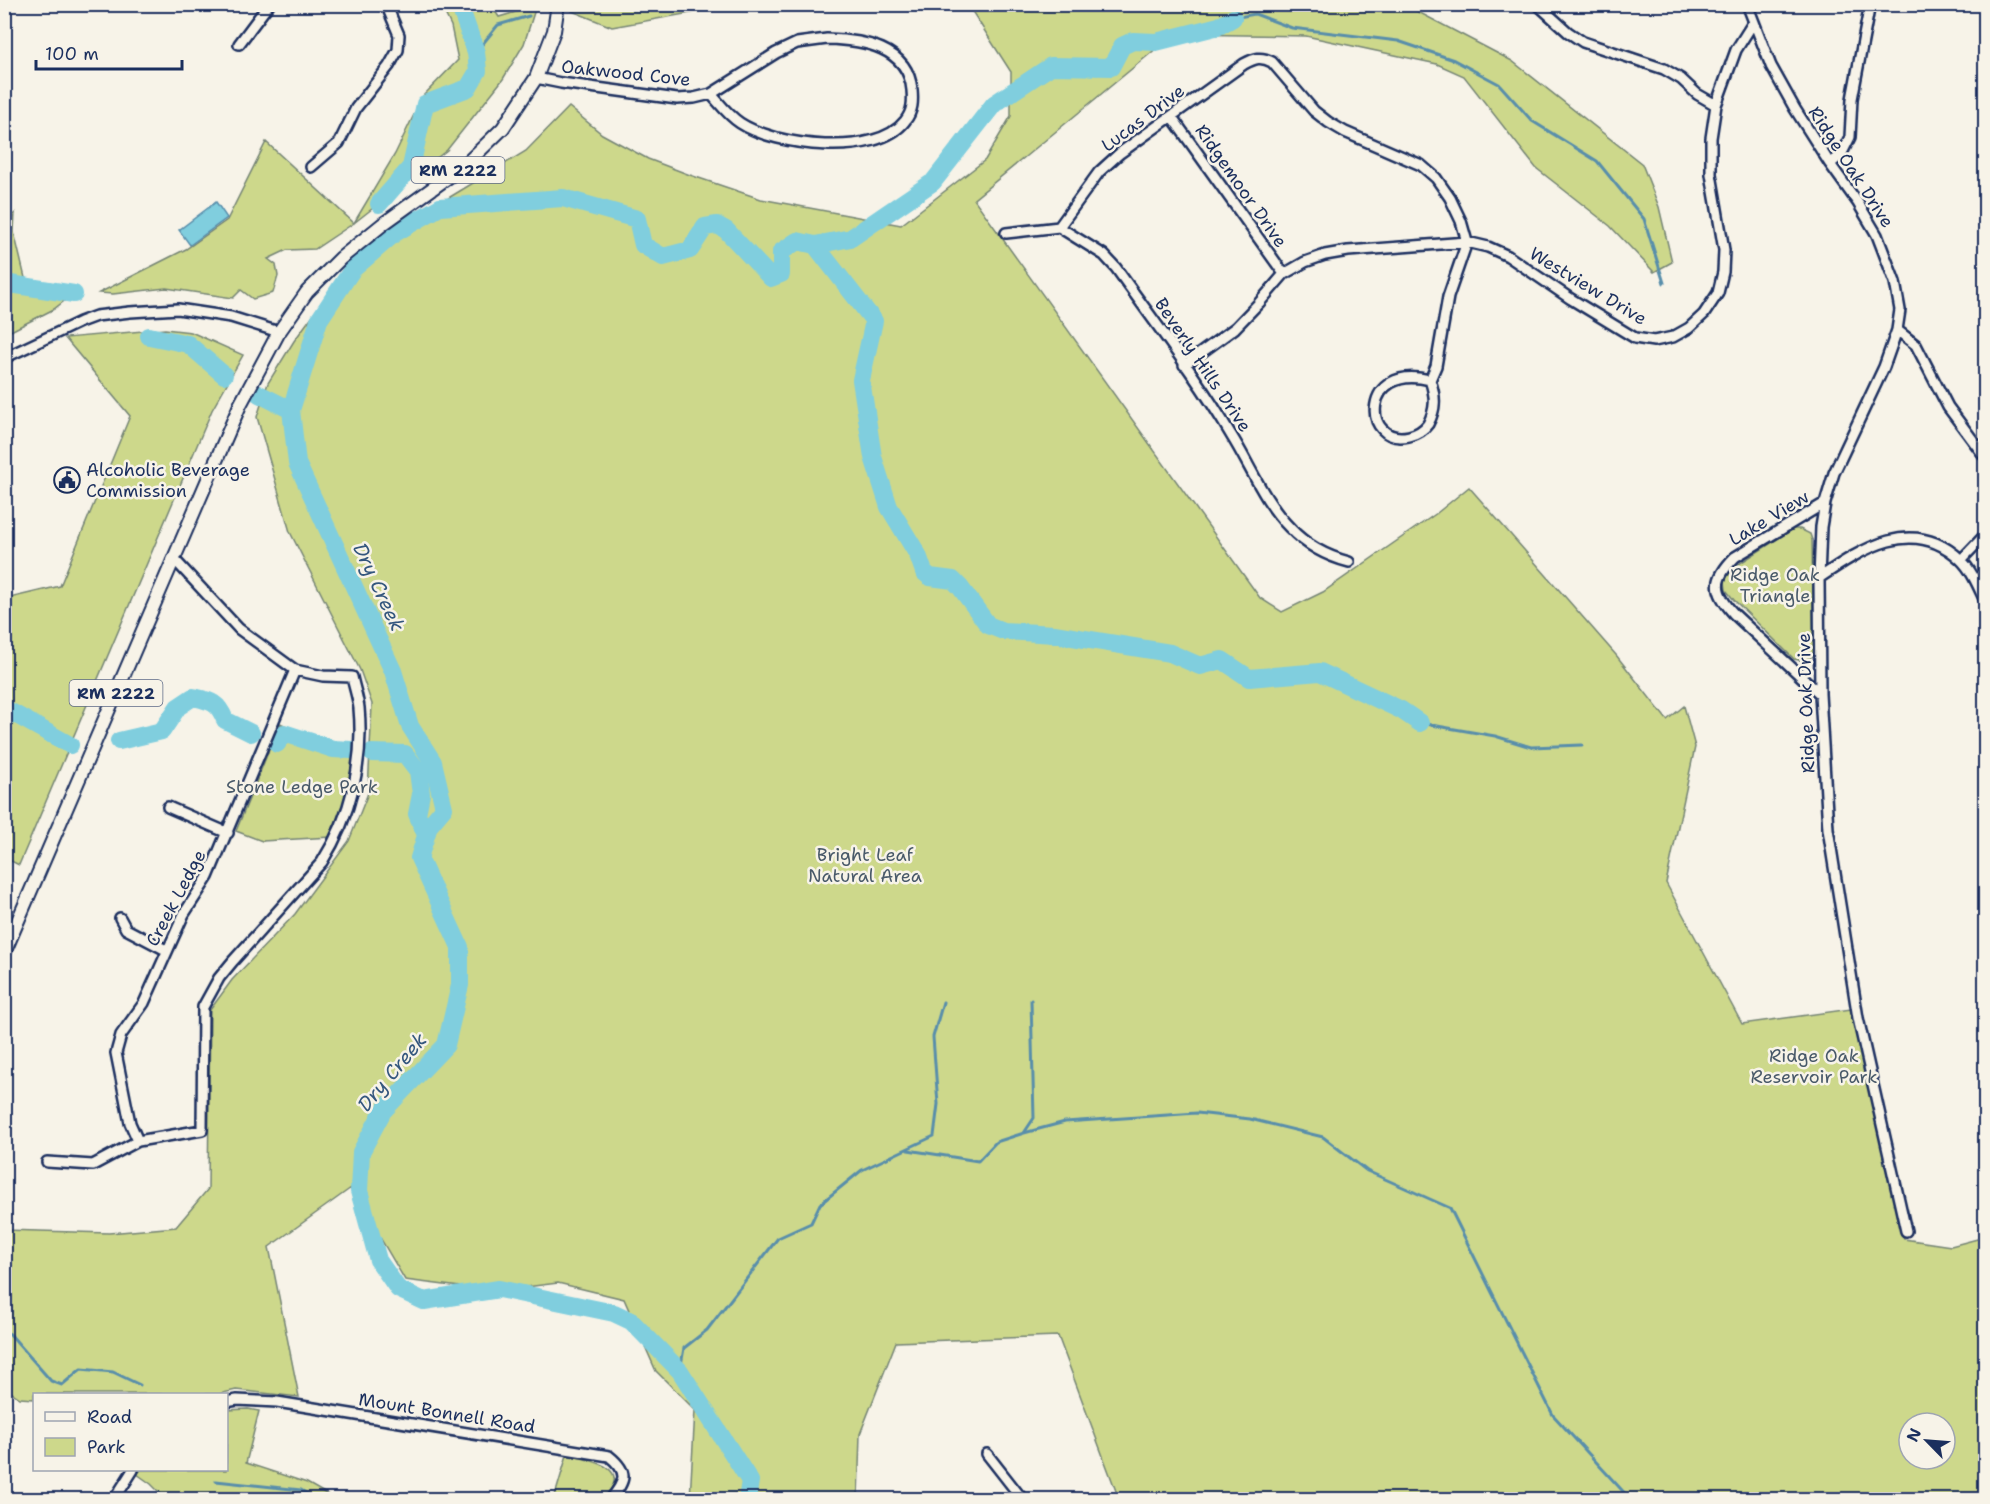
<svg xmlns="http://www.w3.org/2000/svg" width="1990" height="1504" font-family="'Shantell Sans',sans-serif">
  <rect width="100%" height="100%" fill="#f7f3e8"/>
  <filter id="ink" filterUnits="userSpaceOnUse"><feTurbulence type="fractalNoise" baseFrequency=".0167" numOctaves="2"/><feDisplacementMap in="SourceGraphic" scale="12" xChannelSelector="R" yChannelSelector="G"/><feConvolveMatrix kernelMatrix="1 2 1 2 8 2 1 2 1" color-interpolation-filters="sRGB"/></filter>
  <g filter="url(#ink)">
    <path fill="#cdd88b" stroke="#748474" stroke-width="1.5" fill-rule="evenodd" d="M441,5h50l8,12 37,-11 -12,38 -21,35 -56,71 -93,73 -39,26 -28,1 -19,9 8,6 2,11 -5,17 -20,6 -12,-9 -8,8 -67,-10 -53,6 -14,-1 87,-44 41,-29 39,-78 88,81 41,-69 28,-58 35,-36 -7,-34z
      M573,5v-1l162,1 -123,22 -40,-16z
      M968,5h437l107,56 130,103 17,43 13,55 -18,10 -44,-46 -74,-58 -72,-92 -27,-12 -131,-28 -132,-2 -200,165 286,399 22,14 41,-20 114,-79 32,-26 147,168 51,65 17,-14 11,41 -29,136 76,141 109,-15 53,230 47,7 34,-9v262h-866l-61,-163 -162,6 -36,92 -2,65h-168l5,-89 -39,-39 -32,-72 -66,-16 -66,8 -87,-11 -54,-92 -82,59 30,150 -63,-7 -17,4h-185v5l-14,-1 -15,-10 -1,-158 105,3 67,-6 32,-38 2,-179 22,-30 63,-66 54,-73 19,-48 4,-89 -12,-34 -70,-138 -33,-115 11,-34 26,-42 35,-48 49,-47 72,-49 76,-46 43,-44 33,27 46,25 42,16 71,24 140,26 84,-65 26,-44v-44zM1909,1423h36v36h-36z
      M15,213l-1,19 11,46 43,20 -14,11 -49,25v-112z
      M165,329l26,3 52,23 -31,55 -193,455 -14,-7v-259l55,-13 70,-170 -65,-78z
      M1793,529h7l10,5 2,6 2,112 -3,5 -8,4 -9,-2 -60,-59 -8,-10 -1,-9 6,-12z
      M280,723l76,34 -8,38 -17,42 -69,4 -26,-10z
      M248,1409l11,2 -13,52 61,20 28,16h-169l-15,-15 -14,-10 4,-4h85l1,-60z
      M567,1455c24,5 68,12 36,44h-49z"/>
    <path fill="#80cede" stroke="#588eab" stroke-width="1.5" d="M216,202l11,16 -37,27 -11,-15z"/>
    <g fill="none" stroke-linecap="round" stroke-linejoin="round">
      <path stroke="#588eab" stroke-width="3" d="M1233,18l22,-4 37,14 106,13 56,19 45,24 33,37 65,40 47,58 20,64
        M1233,18l5,-14
        M476,52l22,-27 31,-9
        M1420,723l75,13 36,11 51,-2
        M1024,1133l41,-11 132,-9 53,6 73,18 44,34 83,37 103,207 78,85
        M908,1150l70,11 18,-19 28,-9 10,-15 -3,-118
        M4,1332l6,2 41,47 11,4 19,-16 32,3 27,13
        M680,1371l4,-23 23,-18 71,-92 33,-15 9,-19 42,-34 72,-34 4,-32 -5,-67 10,-35
        M216,1481l85,9 16,10"/>
      <path stroke="#80cede" stroke-width="18" d="M379,204l32,-37 14,-63 43,-16 10,-17 -2,-19 -17,-48
        M815,245l59,76 -13,59 12,77 16,50 29,48 6,17 6,5 23,3 7,7 28,38 15,6 51,3 116,19 30,13 22,-6 27,18 71,-6 81,38 19,13
        M4,283l70,11
        M149,336l39,8 36,31
        M259,394l32,16
        M4,708l66,37
        M119,741l43,-10 16,-24 15,-10c18,4 25,5 32,23l26,13
        M277,744l7,-11 49,16 18,1
        M372,753l33,1 13,17 3,23 -4,20 9,21
        M747,1500l3,-19 -70,-110 -49,-50 -17,-8 -115,-24 -75,12 -26,-12 -20,-29 -19,-69 2,-39 22,-41 63,-66 14,-60v-38l-41,-89 10,-32 15,-18 -11,-46 -23,-36 -17,-55 -96,-208 -6,-53 28,-90 33,-50 43,-37 45,-26 123,-9 74,21 6,26 20,12 27,-7 15,-23 12,-2 9,5 45,48 10,-4v-22l16,-11 18,4 36,-7 82,-56 61,-78 57,-38 60,1 11,-21 11,-5 23,1 63,-16 14,-8"/>
      <g stroke="#1b2f5e" stroke-width="14">
        <path id="minor" d="M1537,4l31,28 15,10 81,27 17,10 16,15 19,11
          M1747,4l24,62 24,43 35,55 28,39 19,32 18,47 5,28 -3,20 -13,37 -50,106 -9,30 -4,24 -2,51 1,116 8,135 30,189 48,213
          M827,39c36,1 81,8 85,51 1,11 1,21 -7,31 -29,38 -130,25 -165,2 -12,-8 -20,-19 -29,-29l65,-41 21,-10z
          M239,44l30,-40
          M536,78l25,5 116,16 17,-1 17,-4
          M1172,117l112,157
          M1830,164l11,-9 9,-18 2,-38 18,-95
          M311,167l28,-24 17,-35 33,-42 9,-16 1,-15 -13,-31
          M1059,227l40,-55 21,-19 124,-89c11,-6 17,-8 28,-2l42,49 14,11 17,10 76,33 15,13 14,20 11,23 6,21 -19,55 -12,69 -6,14c6,17 6,29 -2,44 -5,7 -11,10 -19,12 -48,11 -48,-74 21,-56
          M1006,233l53,-6 45,28 12,13c39,55 81,109 115,167 19,30 33,67 59,93 16,17 36,28 59,34
          M1897,330l19,15 32,62 38,51
          M4,358l76,-36 16,-6 34,-4 48,-3 53,8 48,15
          M1184,365l51,-37 24,-25 25,-29 21,-12 20,-7 23,-4 119,-9 21,5 20,9 63,43 64,39 19,3 19,-4 16,-9 15,-14 14,-21 5,-21 1,-22 -13,-76v-36l5,-33 20,-55 17,-27
          M1961,560l25,-26
          M1819,578c43,-29 94,-63 141,-19 12,11 19,29 26,44
          M1820,694l-86,-80c-21,-23 -21,-35 1,-57l90,-54
          M168,807l60,26
          M120,918l6,11 40,21
          M138,1141l-8,-18 -14,-70 5,-18 23,-32 40,-89 24,-37 87,-207
          M47,1162l46,3 45,-24 64,-11 1,-123 16,-29 14,-17 89,-99c29,-46 42,-100 37,-154 -1,-10 -5,-21 -7,-31l-29,-1 -28,-6 -56,-41 -65,-70
          M226,1402l11,-2 40,2 332,54c20,16 17,25 1,44
          M987,1454l36,46
          M114,1500l19,-30"/>
      </g>
      <g stroke="#1b2f5e" stroke-width="16">
        <path id="major" d="M4,953l236,-548 39,-73 28,-40 34,-34 42,-34 82,-59 38,-37 33,-50 18,-47 4,-27"/>
      </g>
      <use href="#minor" stroke="#f7f3e8" stroke-width="9"/>
      <use href="#major" stroke="#f7f3e8" stroke-width="12"/>
    </g>
  </g>
  <defs>
    <g id="civic-ring" transform="scale(1.35)"><circle r="9.5" fill="#f7f3e8" stroke="#1b2f5e" stroke-width="1.5"/><path d="M-.6-6.5H3V-4.5H.6V-3L4-1V1h2V6H-6V1h2V-1L-.6-3ZM-1.2 2.5V6h2.4V2.5Z" fill="#1b2f5e"/></g>
  </defs>
  <g fill-rule="evenodd">
    <use href="#civic-ring" x="67" y="480"/>
  </g>
  <g text-anchor="middle" stroke-width="5" stroke-linejoin="round" paint-order="stroke">
    <g fill="#f7f3e8" stroke="#5d6a87" stroke-width="1.5">
      <rect x="411.5" y="157" width="93" height="26" rx="4.5"/>
      <rect x="69.5" y="680" width="93" height="26" rx="4.5"/>
    </g>
    <g font-size="16" font-weight="bold" fill="#1b2f5e">
      <text x="458" y="176">RM 2222</text>
      <text x="116" y="699">RM 2222</text>
    </g>
    <g font-size="18" fill="#1b2f5e" stroke="#f7f3e8">
      <text transform="translate(626 73) rotate(6)" y="6">Oakwood Cove</text>
      <text transform="translate(1143 118) rotate(-37)" y="6">Lucas Drive</text>
      <text transform="translate(1851 167) rotate(57)" y="6">Ridge Oak Drive</text>
      <text transform="translate(1241 186) rotate(55)" y="6">Ridgemoor Drive</text>
      <text transform="translate(1588 286) rotate(31)" y="6">Westview Drive</text>
      <text transform="translate(1203 365) rotate(56)" y="6">Beverly Hills Drive</text>
      <text transform="translate(1769 518) rotate(-31)" y="6">Lake View</text>
      <text transform="translate(1806 703) rotate(-92)" y="6">Ridge Oak Drive</text>
      <text transform="translate(176 898) rotate(-62)" y="6">Creek Ledge</text>
      <text transform="translate(447 1413) rotate(9)" y="6">Mount Bonnell Road</text>
    </g>
    <g font-size="18" fill="#1b2f5e" stroke="#f7f3e8" text-anchor="start">
      <text x="86" y="476">Alcoholic Beverage<tspan x="86" dy="21">Commission</tspan></text>
    </g>
    <g font-size="18" fill="#485969" stroke="#f7f3e8">
      <text x="1775" y="581">Ridge Oak<tspan x="1775" dy="21">Triangle</tspan></text>
      <text x="302" y="793">Stone Ledge Park</text>
      <text x="865" y="861">Bright Leaf<tspan x="865" dy="21">Natural Area</tspan></text>
      <text x="1814" y="1062">Ridge Oak<tspan x="1814" dy="21">Reservoir Park</tspan></text>
    </g>
    <g font-size="20" font-style="italic" fill="#34577e" stroke="#f7f3e8">
      <text transform="translate(379 587) rotate(65)" y="7">Dry Creek</text>
      <text transform="translate(392 1072) rotate(-50)" y="7">Dry Creek</text>
    </g>
  </g>
  <rect width="1990" height="1504" fill="none" stroke="#f7f3e8" stroke-width="24"/>
  <rect x="12" y="12" width="1966" height="1480" fill="none" stroke="#1b2f5e" stroke-width="2" filter="url(#ink)"/>
  <rect x="33" y="1393" width="195" height="78" fill="#f7f3e8" stroke="#9fa5b1" stroke-width="1.5"/>
  <rect x="45" y="1412" width="30" height="9" fill="#f7f3e8" stroke="#9fa5b1" stroke-width="1.5"/>
  <text x="87" y="1423" font-size="18" fill="#1b2f5e">Road</text>
  <rect x="45" y="1438" width="30" height="18" fill="#cdd88b" stroke="#9fa5b1" stroke-width="1.5"/>
  <text x="87" y="1453" font-size="18" fill="#1b2f5e">Park</text>
  <g transform="translate(1927 1441) rotate(295)"><circle r="28" fill="#f7f3e8" stroke="#9fa5b1" stroke-width="1.5"/>
  <path d="M0-4.5L10 22L0 15L-10 22Z" fill="#1b2f5e"/>
  <text y="-9" font-size="16" font-weight="bold" text-anchor="middle" fill="#1b2f5e">N</text>
  </g>
  <path d="M36 60v9h146v-9" fill="none" stroke="#1b2f5e" stroke-width="3"/>
  <text x="45" y="60" font-size="18" fill="#1b2f5e" stroke="#f7f3e8" stroke-width="4.5" paint-order="stroke">100 m</text>
</svg>
